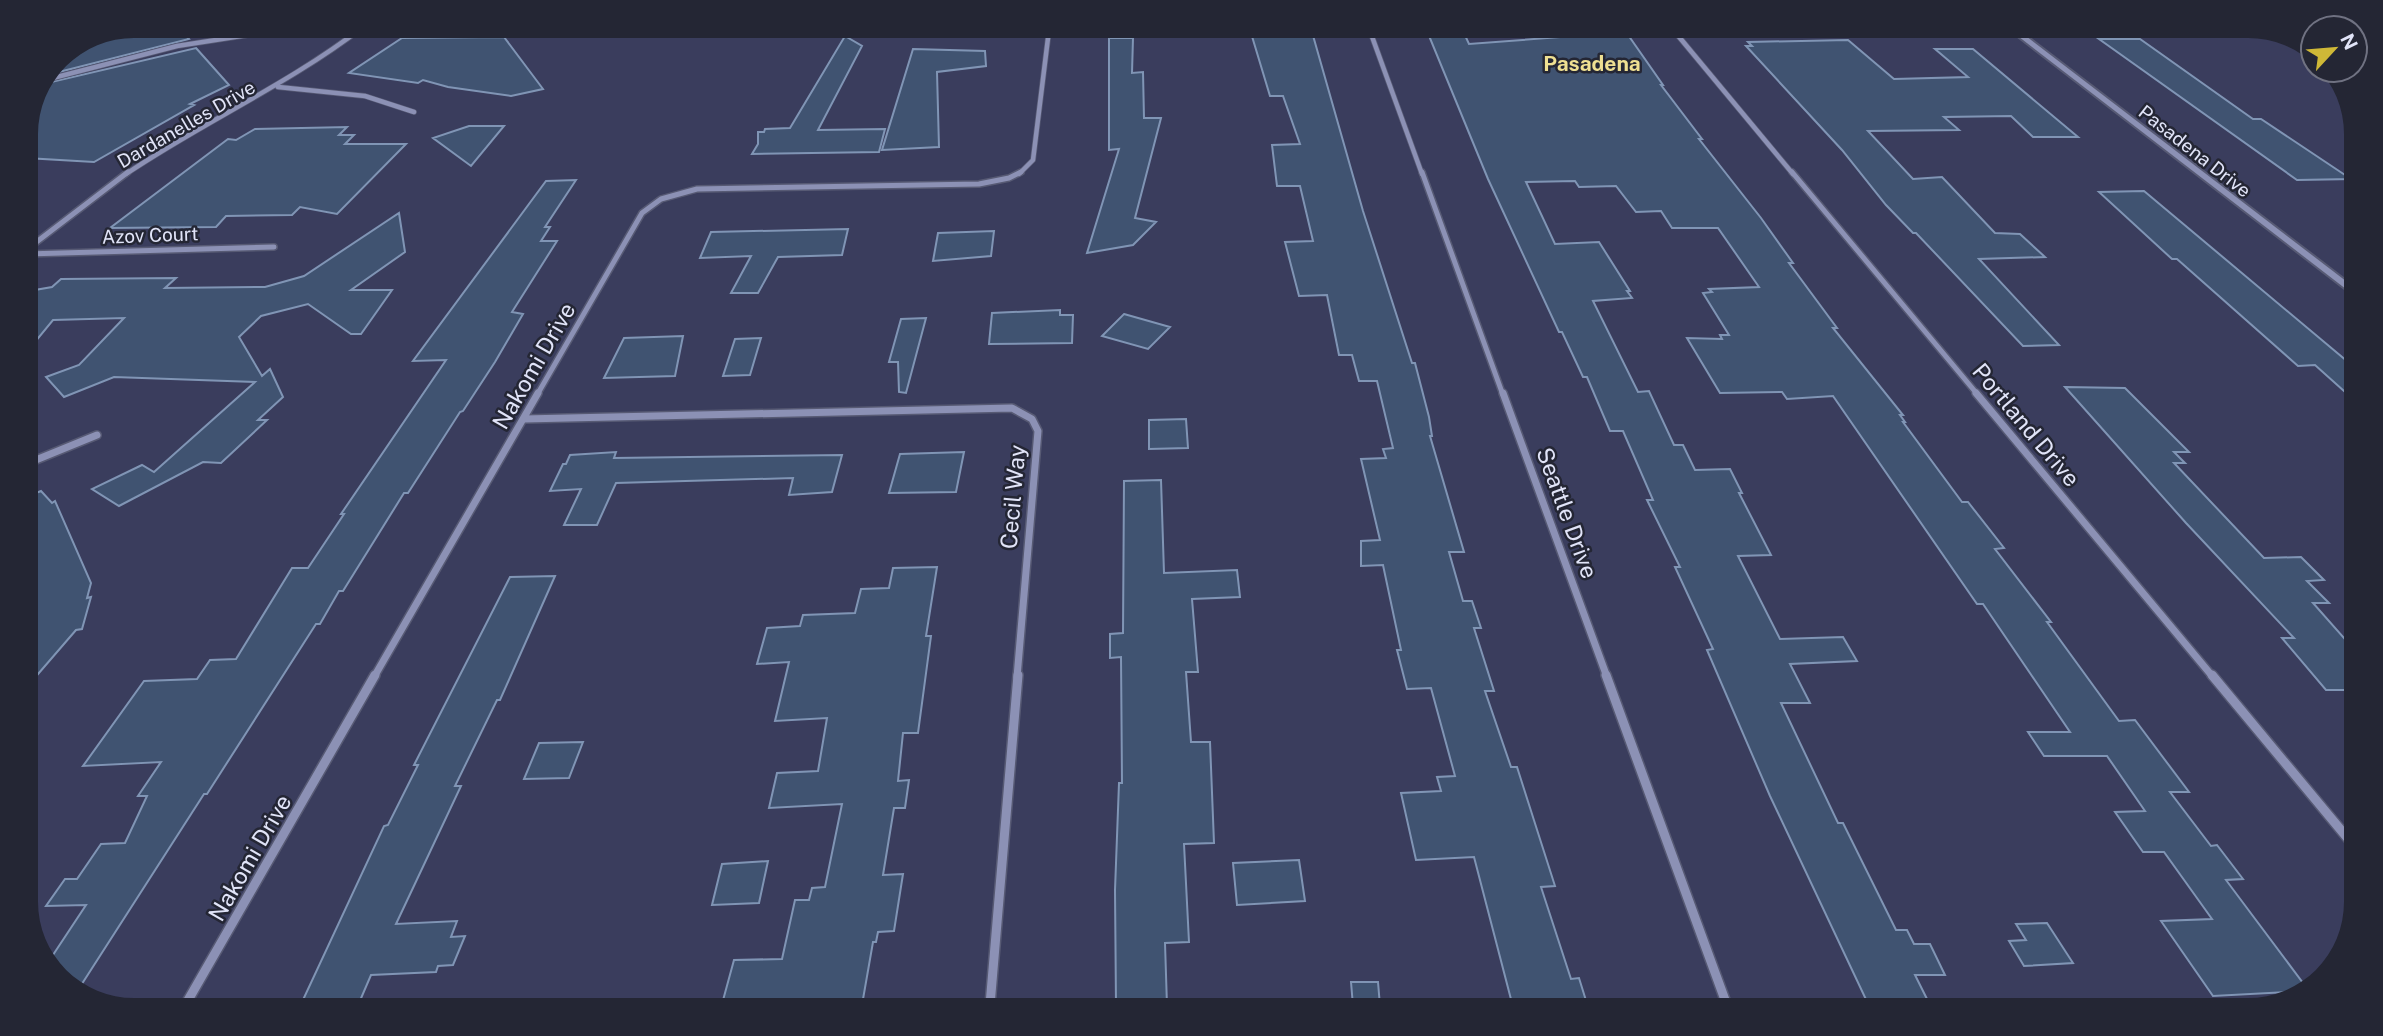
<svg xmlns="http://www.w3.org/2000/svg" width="2383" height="1036" font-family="'Public Sans',sans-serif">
  <rect width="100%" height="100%" fill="#3a3d5d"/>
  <path fill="#405371" stroke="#8095b5" stroke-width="2" d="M152,26h25l12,13 -138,35 7,-16 53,-22z
    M1427,31h36l6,13 119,-9 -3,-3h41l37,53h-2l41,54h-3l62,79 32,45h-4l48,65h-4l70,87h-3l5,7h-2l59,80h6l36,46 -9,1 56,73h-4l72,99 16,-1 54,72h-19l41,54 6,-1 26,34 -17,1 83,111 -96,5 -52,-75 51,-2 -48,-67h-21l-28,-40 30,-1 -38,-55h-63l-16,-24h42l-87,-128h-6l-144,-208 -46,3 -5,-7 -62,1 -33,-55 35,1 -2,-4h9l-26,-42 9,-1 -3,-3 50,-2 -41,-59h-46l-11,-17 -25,1 -20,-26 -37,1 -4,-6 -49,1 29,62 44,-2 31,49h-3l5,7 -39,3 45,91 11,-1 25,54h9l12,25 35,-1 12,24h-3l32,62 -33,1 42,83 63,-2 14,24 -67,3 20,39h-29l57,120h5l53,107h11l7,14h16l15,31h-30l17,34 -62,-1 -100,-212 -63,-146 6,-1 -38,-82h5l-33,-67h6l-30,-69h-13l-23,-54h-4l-21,-45h-3l-71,-153z
    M1312,32l51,179 49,152h3l14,54 3,19h-2l34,116h-15l14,49h9l9,27h-7l20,63h-9l26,76h6l38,119 -14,1 30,92 8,-1 9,29h-75l-39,-150 -58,3 -15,-67 40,-2 -4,-14 18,-1 -24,-88 -24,1 -10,-39h4l-18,-85 -22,1v-25l19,-1 -19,-81 25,-1 -3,-9 10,-1 -16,-67h-18l-7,-26h-13l-12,-60 -28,1 -14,-54 28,-1 -13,-55h-23l-5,-41 28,-1 -17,-48h-13l-19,-63z
    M845,36l17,10 -44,84 67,-1 -6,23 -127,2 6,-10v-12h6l1,-3 25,-1z
    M504,37l39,52 -32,7 -63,-9 -25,-7 -5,3 -69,-10 53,-35z
    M1109,38h24l-1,35 11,-1 1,46h17l-26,100 21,4 -23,23 -46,8 32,-104 -10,1z
    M2099,39h41l113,80h8l90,60 -54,1z
    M1848,40l46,39 74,-2 -33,-28h38l105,88h-45l-22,-21 -67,1 15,13 -91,1 45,48 29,-2 53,56 25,1 25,23 -66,2 80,86 -36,1 -107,-113h-3l-27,-28 -44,-55 -96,-104h6l-4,-4z
    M196,48l33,37 -39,19 4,1 -100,57 -68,-4v-30l21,-45z
    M913,49l72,2 1,15 -49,6 2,75 -57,3z
    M469,126h35l-33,40 -38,-28z
    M347,127l-8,8h15l-9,9h61l-69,70 -37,-7 -8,8 -66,1 -10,11 -106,1 118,-89 8,1 19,-11z
    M576,180l-31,47h5l-9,14h16l-45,71 11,2 -28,48 -32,49 -3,1 -52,81h-4l-61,98h-4l-19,33h-4l-109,170h-3l-126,196 -31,-26 39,-59 -40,1 19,-27h12l24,-35 24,-1 22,-47h-9l23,-34 -78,4 61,-85 53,-2 13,-19 26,-1 56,-91h16l36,-54h-3l105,-154 -33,1 133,-180z
    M2144,191l210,176v33l-39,-35 -17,1 -121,-107h-5l-73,-67z
    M399,213l6,39 -54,38h41l-31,44h-10l-43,-30 -47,12 -22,21 23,39 8,-7 13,28 -25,23h9l-46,43 -18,-1 -84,44 -27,-17 50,-24 12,7 101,-90 -141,-5 -50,20 -18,-20 33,-12 45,-47 -71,2 -27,33v-56l9,-7 17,-3 9,-8 115,-1 -11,10 100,-1 39,-11z
    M848,229l-6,26 -64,2 -20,36h-27l20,-37 -51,2 11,-26z
    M994,231l-3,25 -58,5 5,-28z
    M1060,310v5h13l-1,28 -83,1 3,-31z
    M1124,314l46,13 -22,22 -46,-13z
    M926,318l-20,75 -7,-1 -1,-30h-9l12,-43z
    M683,336l-8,40 -71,2 20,-40z
    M761,338l-11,37 -27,1 12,-37z
    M2065,387l60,1 64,64h-15l11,11h-11l90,95 37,-1 23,23 -17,1 22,22h-16l39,44 -1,43h-25l-44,-52h12l-108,-115z
    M1186,419l2,29 -39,1v-29z
    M616,452l-2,6 228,-3 -10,37 -43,3 4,-17 -177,5 -19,42h-33l17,-36 -31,2 13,-27h3l4,-9z
    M964,452l-8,40 -67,1 11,-39z
    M1161,480l3,93 73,-3 3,27 -48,2 6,73h-12l5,70h19l4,101 -30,1 5,98 -24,1 2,63 -51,-1 -1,-115 4,-107h3l-1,-126 -11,1v-24l13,-1 1,-152z
    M41,491l11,12 3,-2 36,82 -4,15 4,-1 -9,32 -6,1 -50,58v-191z
    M937,567l-11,69h5l-13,97h-15l-5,48 11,-1 -4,28h-11l-11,67 20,-1 -9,57 -16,1 -2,10h-3l-11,63 -140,-1 12,-44 48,-1 13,-59h14l3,-12 13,-1 17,-83 -73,4 8,-35 41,-2 9,-53 -52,3 14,-59 -32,2 10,-36 33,-2 3,-11 52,-2 6,-24 28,-1 4,-20z
    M555,576l-55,124h-3l-42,86h6l-65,138 61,-3 -6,16 14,-1 -12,29 -15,1 -2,6 -65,3 -12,28 -57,-1 82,-176 4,-1 30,-60h-4l96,-188z
    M583,742l-14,36 -45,1 15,-36z
    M1299,860l6,41 -68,4 -4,-42z
    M768,861l-9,42 -47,2 10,-41z
    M2047,923l26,40 -49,3 -15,-25 17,-1 -10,-16z
    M1351,982h27l2,24h-27z"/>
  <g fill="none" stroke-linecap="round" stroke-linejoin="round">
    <g stroke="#575a74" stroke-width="6">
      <path id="minor-far3" d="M1370,31l52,143
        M1675,32l118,142
        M49,79l128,-33 123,-19
        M278,87l87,9 49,16
        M126,174c77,-52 163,-90 237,-147
        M1019,174l14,-14 16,-130"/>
    </g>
    <g stroke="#575a74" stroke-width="8">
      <path id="minor-far2" d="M1422,172l81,223
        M1792,172l186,223
        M26,250l102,-78
        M26,254l248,-7
        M537,395l105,-182 19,-14 36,-10 282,-5 30,-6 12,-6"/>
    </g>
    <g stroke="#575a74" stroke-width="10">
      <path id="minor-far1" d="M1503,393l104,284
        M1976,393l237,284
        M524,419l488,-11 20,11 6,12 -21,246
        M26,464l71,-29
        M374,677l164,-284"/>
    </g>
    <g stroke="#575a74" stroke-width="12">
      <path id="minor" d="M1606,675l122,333
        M2212,675l138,166
        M187,1002l188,-327
        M990,1005l28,-330"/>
    </g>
    <g stroke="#575a74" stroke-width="4">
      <path id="tertiary" d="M2014,33h8l333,255v8z"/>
    </g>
    <use href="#minor-far3" stroke="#8c91b5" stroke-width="4.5"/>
    <use href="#minor-far2" stroke="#8c91b5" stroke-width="5"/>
    <use href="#minor-far1" stroke="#8c91b5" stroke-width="7"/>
    <use href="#minor" stroke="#8c91b5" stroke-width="9"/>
    <use href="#tertiary" fill="#8c91b5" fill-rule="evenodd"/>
  </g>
  <g text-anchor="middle" stroke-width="5" stroke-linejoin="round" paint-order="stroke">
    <g font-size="19" fill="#e1e4f8" stroke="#242634">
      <text transform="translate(186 124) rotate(-30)" y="7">Dardanelles Drive</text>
      <text transform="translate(2195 151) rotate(38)" y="7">Pasadena Drive</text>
      <text transform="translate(150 235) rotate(-2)" y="7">Azov Court</text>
    </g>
    <g font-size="21" font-weight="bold" fill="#efe092" stroke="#242634">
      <text x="1592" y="71">Pasadena</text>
    </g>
    <g font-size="23" fill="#e1e4f8" stroke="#242634">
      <text transform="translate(534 366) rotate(-60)" y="8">Nakomi Drive</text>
      <text transform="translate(2026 425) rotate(50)" y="8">Portland Drive</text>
      <text transform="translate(1013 497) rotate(-85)" y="8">Cecil Way</text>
      <text transform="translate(1567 513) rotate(70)" y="8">Seattle Drive</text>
      <text transform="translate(250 858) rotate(-60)" y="8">Nakomi Drive</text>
    </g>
  </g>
  <path d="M0 0H2383V1036H0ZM134 38H2248A96 96 0 0 1 2344 134V902A96 96 0 0 1 2248 998H134A96 96 0 0 1 38 902V134A96 96 0 0 1 134 38Z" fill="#242634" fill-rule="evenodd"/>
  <g transform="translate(2334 49) rotate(64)"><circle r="33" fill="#242634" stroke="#707282" stroke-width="2"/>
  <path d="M0-5L12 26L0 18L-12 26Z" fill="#cfb837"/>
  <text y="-10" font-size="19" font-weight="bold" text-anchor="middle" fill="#e1e4f8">N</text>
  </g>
</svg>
